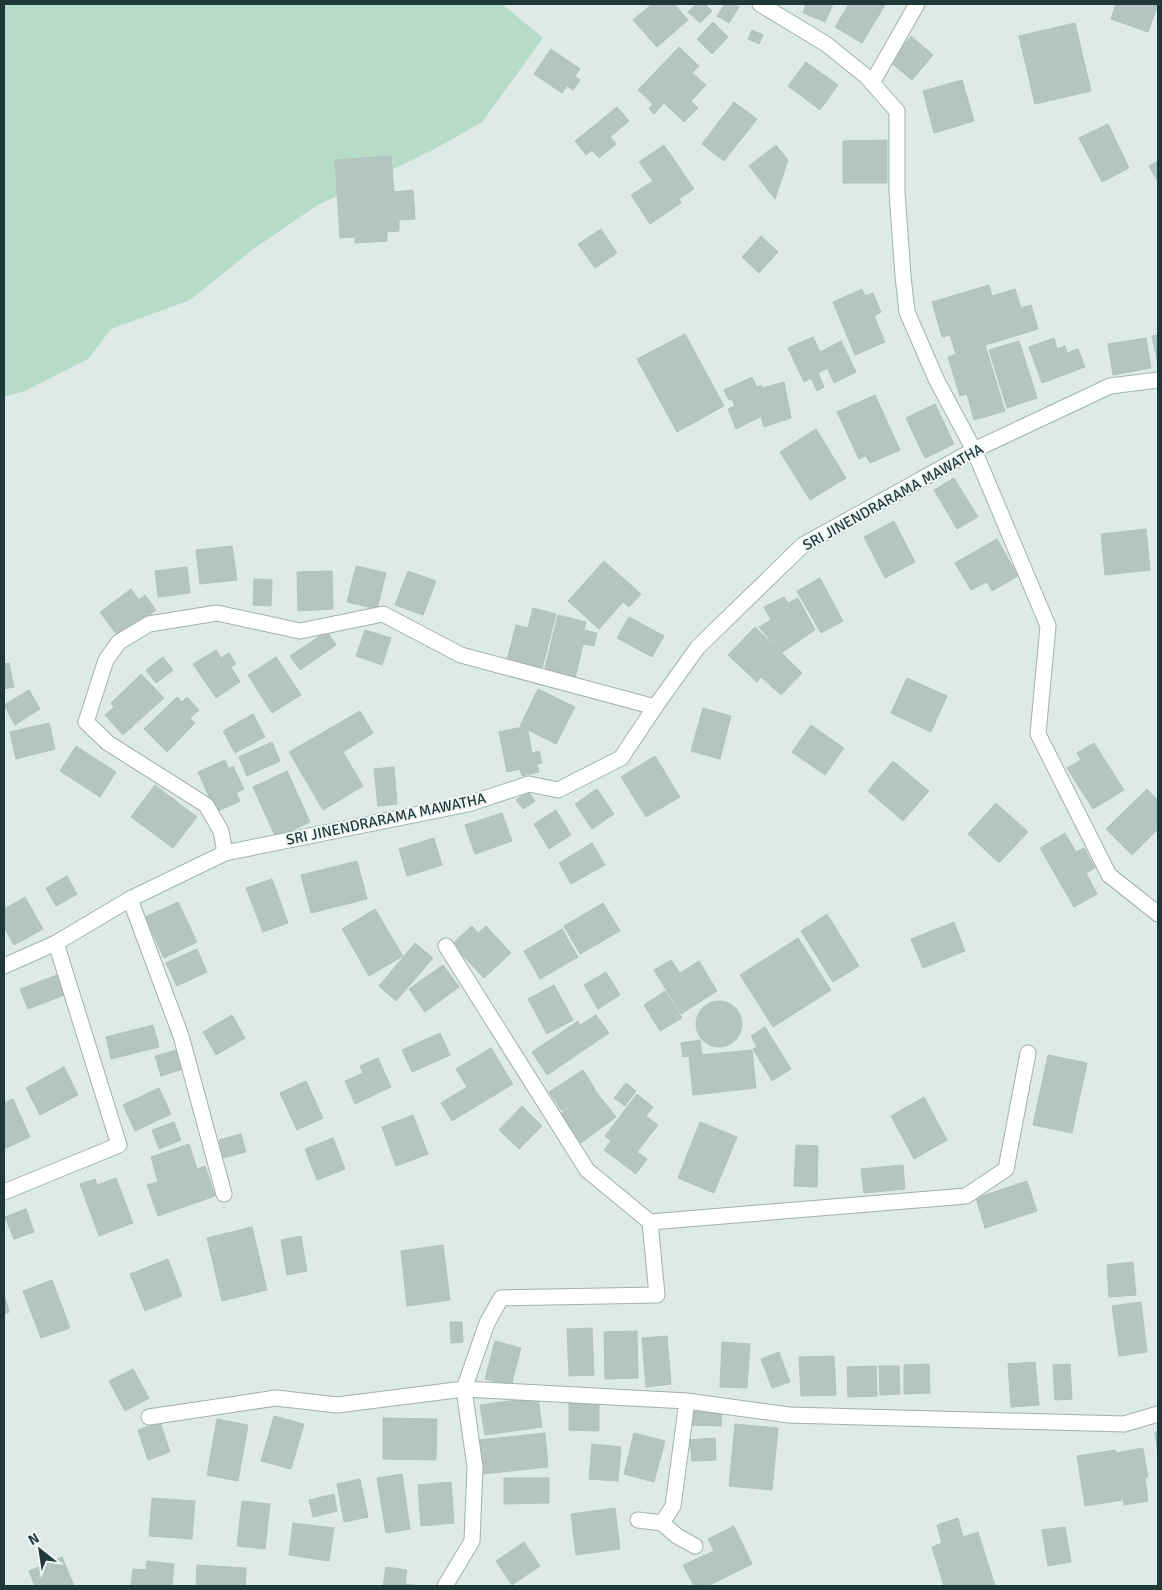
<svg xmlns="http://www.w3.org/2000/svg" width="1162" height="1590" font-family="Signika,sans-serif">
  <rect width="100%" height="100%" fill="#ddeae7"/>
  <path fill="#b6dbc9" d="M4,4h498l41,34 -61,84 -49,28 -117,56 -64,44 -62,50 -79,29 -23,30 -63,32 -21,6z"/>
  <path fill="#b3c4c1" stroke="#b0c3bf" d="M652,4h22l14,16 -31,27 -24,-27z
    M696,4h9l7,7 -12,12 -12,-11z
    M725,4h9l5,3 -10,16 -12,-7z
    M806,4h27l-8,18 -22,-9z
    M849,4l36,1 -23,38 -27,-16z
    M1116,4h42l-10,28 -37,-13z
    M713,22l15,15 -16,17 -15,-15z
    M1075,23l16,68 -56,13 -16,-68z
    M752,30l11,5 -4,9 -11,-5z
    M911,36l22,19 -21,25 -22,-18z
    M679,47l20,19 -7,7 14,12 -15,16 7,7 -14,14 -20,-19 -10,11 -5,-5 4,-5 -15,-14z
    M551,49l29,20 -5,7 5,4 -7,10 -6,-4 -5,7 -28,-19z
    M806,62l32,23 -18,25 -32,-24z
    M962,80l12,41 -40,12 -11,-42z
    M734,102l23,17 -33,42 -22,-17z
    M617,107l12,14 -19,16 6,7 -17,14 -7,-8 -6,5 -11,-14z
    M1108,124l21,44 -27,14 -23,-44z
    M887,140v43h-44v-42z
    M664,145l30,44 -15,10 2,4 -31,21 -19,-29 22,-14 -14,-19z
    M776,145l12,15 -13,39 -26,-33z
    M391,156l3,36 19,-2 2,29 -16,1v11l-12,1v9l-32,2v-6l-15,1 -5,-78z
    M1158,161v21l-9,-16z
    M601,229l16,24 -22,15 -17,-24z
    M761,236l17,16 -19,21 -17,-16z
    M989,285l3,11 23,-7 6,19 10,-3 7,24 -82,25 -6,-19 -8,2 -10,-35z
    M862,289l3,7 8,-3 8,19 -7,4 11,26 -30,13 -22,-53z
    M685,334l39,72 -47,26 -40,-73z
    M1158,335v30l-6,-29z
    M813,337l15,31 -10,5 6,14 -7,4 -6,-13 -7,4 -16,-34z
    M1054,338l3,11 8,-3 2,7 11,-4 7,18 -43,16 -13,-36z
    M1146,338l5,30 -38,7 -5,-31z
    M841,341l15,31 -22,11 -14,-31z
    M1019,341l18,57 -30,10 -18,-58z
    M985,345l20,66 -31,9 -7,-26 -7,2 -12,-39z
    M752,377l5,10 4,-2 4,9 -5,2 8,17 -32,16 -8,-20 7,-3 -3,-7 -3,1 -5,-10z
    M784,382l7,36 -27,9 -3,-10 7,-4 -8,-17 5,-2 -3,-6z
    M875,395l25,55 -30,13 -4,-7 -7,3 -22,-47z
    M935,404l19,40 -29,14 -19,-40z
    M816,429l30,49 -36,22 -30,-48z
    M954,478l24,39 -21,12 -23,-39z
    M894,521l21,41 -30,16 -21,-41z
    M1146,529l4,41 -45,5 -4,-41z
    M997,539l21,37 -26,15 -5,-9 -16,8 -16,-27z
    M232,546l5,34 -37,4 -4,-34z
    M604,561l37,33 -12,13 -6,-5 -24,27 -31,-28z
    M356,566l30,7 -9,36 -30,-7z
    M187,567l3,26 -32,4 -3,-26z
    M332,571l1,38 -35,2 -1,-39z
    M408,571l28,10 -13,34 -28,-10z
    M820,578l23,43 -22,12 -24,-42z
    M254,579l18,1 -1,26 -18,-1z
    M131,589l8,11 6,-5 11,15 -37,28 -19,-26z
    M784,597l4,6 10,-5 17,32 -34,23 -22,-26 12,-7 -7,-13z
    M533,608l23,6 -14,55 -35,-9 9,-35 12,3z
    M558,615l28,7 -2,8 13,3 -3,13 -11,-2 -8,35 -31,-7z
    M629,617l35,19 -12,21 -35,-19z
    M755,627l47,46 -21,22 -20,-18 -4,5 -29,-27z
    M365,630l26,8 -9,27 -26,-9z
    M327,631l9,14 -36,25 -10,-14z
    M216,650l5,8 8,-5 7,11 -5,3 9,15 -24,16 -23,-34z
    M163,657l10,13 -17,13 -10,-13z
    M276,657l25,38 -29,18 -24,-38z
    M9,663l5,24 -10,2v-25z
    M141,674l23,24 -41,37 -18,-20 9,-8 -3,-4z
    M907,678l40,18 -16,36 -40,-19z
    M538,689l37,18 -19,37 -36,-18z
    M29,690l11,19 -25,16 -11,-20z
    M177,697l5,5 5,-5 12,13 -9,8 5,5 -28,29 -23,-23z
    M703,708l28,8 -11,43 -29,-8z
    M360,711l13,22 -30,19 20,34 -40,24 -34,-58z
    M253,714l12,23 -30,16 -12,-22z
    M49,723l6,26 -39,10 -6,-27z
    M811,725l33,23 -19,27 -33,-23z
    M527,726l5,27 7,-2 3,12 -5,1 2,8 -17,4 -2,-7 -13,3 -8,-40z
    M272,742l8,19 -33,15 -8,-19z
    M1094,743l30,47 -31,19 -26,-41 14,-8 -4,-7z
    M76,746l40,26 -16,25 -40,-26z
    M655,756l25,41 -34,20 -25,-40z
    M225,760l4,9 4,-3 11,23 -8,4 4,8 -24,11 -18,-40z
    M893,761l36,30 -26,30 -35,-30z
    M394,767l3,37 -19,2 -4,-37z
    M287,771l23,51 -34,16 -23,-51z
    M155,785l42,32 -24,31 -42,-31z
    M597,789l17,25 -22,15 -17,-25z
    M1147,789l11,12v28l-26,26 -26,-26z
    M528,791l7,10 -12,8 -7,-9z
    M996,803l32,29 -29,31 -31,-29z
    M556,810l15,25 -22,14 -15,-25z
    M502,813l10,28 -37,13 -10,-29z
    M1065,833l11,19 8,-4 11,20 -9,5 11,21 -23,13 -34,-59z
    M434,838l8,27 -35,11 -8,-27z
    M592,843l13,22 -34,19 -12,-21z
    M357,861l10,38 -56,14 -10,-38z
    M67,876l10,18 -21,12 -10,-18z
    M272,879l16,44 -25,9 -17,-44z
    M25,897l18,32 -29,16 -10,-18v-18z
    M178,902l19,40 -33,16 -19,-41z
    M603,903l17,28 -40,23 -16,-28z
    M375,909l28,47 -34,20 -27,-47z
    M827,914l32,52 -26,16 -32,-51z
    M954,922l11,29 -42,17 -12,-29z
    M472,926l6,7 8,-7 25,27 -27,25 -32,-34z
    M562,929l16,28 -38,22 -16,-28z
    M798,938l33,52 -58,37 -33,-52z
    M415,943l18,15 -37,43 -17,-15z
    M197,949l10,23 -30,14 -11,-23z
    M671,960l9,13 19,-12 18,30 -36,23 -27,-44z
    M443,965l16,22 -34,25 -16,-23z
    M606,972l14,23 -22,14 -14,-24z
    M57,975l7,20 -36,14 -8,-20z
    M554,985l19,35 -26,14 -19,-35z
    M665,991l17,27 -22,13 -16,-26z
    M696 1024a23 23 0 1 1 46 0a23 23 0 1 1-46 0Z
    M232,1015l13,23 -29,17 -13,-23z
    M596,1015l13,18 -62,42 -15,-23 46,-31 2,4z
    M153,1025l6,22 -48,12 -5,-22z
    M765,1027l26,42 -19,12 -19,-32 4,-2 -6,-11z
    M440,1033l10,22 -38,17 -10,-22z
    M700,1040l2,14 -19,3 -2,-14z
    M491,1048l22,36 -61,37 -11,-18 26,-16 -11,-18z
    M177,1050l6,19 -22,7 -6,-20z
    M752,1050l4,38 -63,7 -4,-39z
    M1048,1055l39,8 -15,70 -39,-8z
    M378,1058l13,29 -36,17 -10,-23 18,-8 -3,-7z
    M64,1067l14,28 -38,20 -14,-27z
    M583,1070l12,19 -33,22 -13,-19z
    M306,1081l17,37 -26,12 -17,-37z
    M626,1083l10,8 -11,15 -11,-8z
    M159,1088l12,26 -36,17 -12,-26z
    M594,1089l22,28 -35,26 -22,-28z
    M637,1094l16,13 -7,9 12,9 -21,27 10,7 -11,15 -32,-24 7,-9 -6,-5z
    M924,1097l23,43 -33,19 -23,-43z
    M13,1099l17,38 -26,12v-46z
    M522,1106l20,20 -23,23 -20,-19z
    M413,1115l15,39 -32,12 -14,-39z
    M174,1122l7,18 -22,9 -7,-19z
    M700,1122l37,15 -23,56 -36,-15z
    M241,1134l5,18 -23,6 -4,-18z
    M333,1138l12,31 -28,11 -12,-31z
    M189,1144l8,25 8,-3 10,30 -57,20 -11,-31 11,-3 -7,-25z
    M796,1145l22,1 -1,41 -23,-1z
    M903,1165l2,24 -41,4 -3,-24z
    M116,1178l17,45 -34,13 -19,-52 15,-5 2,6z
    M1027,1181l10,30 -52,17 -9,-30z
    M26,1209l8,23 -20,7 -9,-22z
    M252,1227l15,63 -45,11 -15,-63z
    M301,1236l6,35 -20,4 -6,-35z
    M443,1245l7,55 -43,6 -6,-55z
    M168,1259l14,37 -37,15 -15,-37z
    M1133,1262l3,33 -27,2 -2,-32z
    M52,1280l18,48 -29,10 -18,-47z
    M4,1294l5,18 -5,2z
    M1141,1302l6,50 -28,4 -7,-50z
    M450,1322h12l1,20 -12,1z
    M592,1328l2,47 -25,1 -2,-47z
    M637,1331l1,47 -33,1 -1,-47z
    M667,1336l4,48 -25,3 -4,-49z
    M495,1341l26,7 -10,38 -26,-7z
    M722,1342l28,2 -3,44 -27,-1z
    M779,1352l11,30 -18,6 -11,-29z
    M834,1356l2,39 -35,1 -2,-39z
    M1035,1362l4,43 -28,2 -3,-43z
    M929,1364l1,29 -26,1v-29z
    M1070,1364l2,35 -17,1 -2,-35z
    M876,1366l1,30 -29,1 -1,-30z
    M879,1366h20l1,28 -20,1z
    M133,1369l16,29 -24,13 -16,-30z
    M538,1397l4,30 -57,8 -5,-30z
    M569,1400h30v31l-30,-1z
    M690,1411l32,2 -1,13 -31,-1z
    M274,1416l30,8 -13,45 -30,-8z
    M383,1418l54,1 -1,41 -53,-1z
    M217,1419l31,6 -10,56 -31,-6z
    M160,1422l10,30 -22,8 -10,-30z
    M735,1424l43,4 -6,62 -43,-4z
    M1158,1431v24l-3,-23z
    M545,1433l3,34 -65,7 -4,-34z
    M634,1433l31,8 -11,41 -30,-8z
    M715,1438l1,22 -24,1 -2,-21z
    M592,1444l29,3 -3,34 -29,-2z
    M1143,1448l5,29 -28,5 -4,-29z
    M1115,1450l7,50 -37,6 -8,-50z
    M402,1474l8,55 -24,4 -9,-55z
    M504,1478h45v25l-45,1z
    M1145,1478l3,23 -24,4 -4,-23z
    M360,1479l8,38 -24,5 -7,-38z
    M451,1482l3,41 -33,3 -3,-41z
    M334,1494l3,17 -24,6 -4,-17z
    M152,1498l43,3 -3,38 -43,-3z
    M242,1501l28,3 -5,45 -28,-3z
    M615,1508l5,41 -44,6 -5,-41z
    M958,1518l5,19 15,-5 17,54h-51l-12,-39 10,-4 -5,-18z
    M293,1523l41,5 -5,33 -40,-6z
    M734,1526l18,38 -44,22h-14l-11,-21 31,-14 -6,-12z
    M1065,1527l6,35 -23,4 -6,-36z
    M524,1542l16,24 -28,19 -16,-24z
    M62,1557l12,29h-39l-6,-15z
    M147,1561l27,3 -2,22h-41l2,-17 13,1z
    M197,1565l49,3 -1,18h-49z
    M386,1567l21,3 -2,14 16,2h-38z"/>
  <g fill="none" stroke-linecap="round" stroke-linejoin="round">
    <g stroke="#a0b1af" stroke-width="17">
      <path id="street" d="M872,83l45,-79
        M974,450l74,176 -10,108 71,141 49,39
        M225,853l-4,-22 -15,-26 -98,-62 -22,-21 20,-62 13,-18 30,-18 68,-11 83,18 83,-17 78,41 194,52
        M130,899l51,137 43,158
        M446,946l141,224 63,52 316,-26 40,-27 22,-116
        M4,1192l115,-47 -63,-202
        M149,1417l127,-19 61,7 127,-16 223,12 102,14 335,9 34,-10
        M638,1520l24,3 11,-17 14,-105
        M662,1523l15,13 18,10
        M445,1586l27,-45 3,-74 -11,-78 23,-66 14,-25 156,-3 -7,-73"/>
    </g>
    <g stroke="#9db5b2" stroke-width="17">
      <path id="secondary" d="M760,4l66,40 41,33 30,34v81l6,84 4,36 30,69 37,69
        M4,966l52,-23 74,-44 95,-46 243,-49 61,-20 29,6 63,-32 34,-51 43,-60 105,-102 171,-95 136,-64 48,-6"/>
    </g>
    <use href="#street" stroke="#fff" stroke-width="15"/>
    <use href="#secondary" stroke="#fff" stroke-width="15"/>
  </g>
  <g text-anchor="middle" stroke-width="4" stroke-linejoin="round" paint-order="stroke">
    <g font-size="15" fill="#1f3938" stroke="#eef6f4">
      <text transform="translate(893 497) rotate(-29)" y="5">SRI JINENDRARAMA MAWATHA</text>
      <text transform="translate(386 819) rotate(-12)" y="5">SRI JINENDRARAMA MAWATHA</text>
    </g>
  </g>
  <rect width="1162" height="1590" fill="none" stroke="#1f3938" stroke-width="10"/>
  <g transform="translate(40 1550) rotate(330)" stroke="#eef6f4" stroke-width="4" paint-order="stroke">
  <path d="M0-4L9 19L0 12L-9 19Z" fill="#1f3938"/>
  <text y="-8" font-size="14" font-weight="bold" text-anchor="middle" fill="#1f3938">N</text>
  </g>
</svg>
